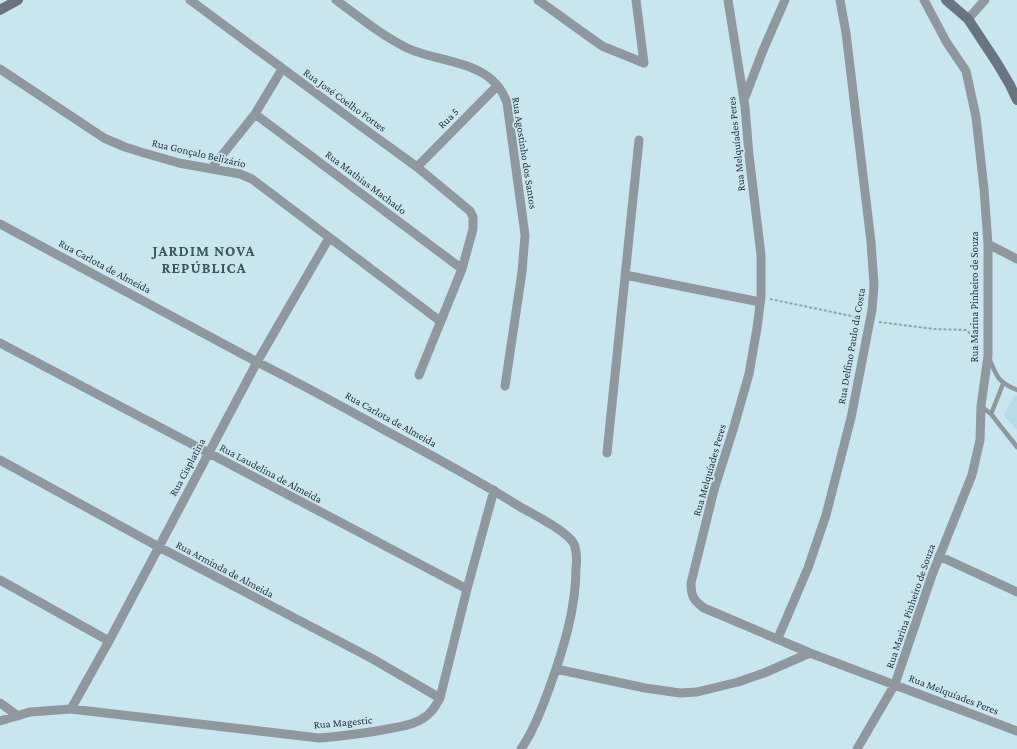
<svg xmlns="http://www.w3.org/2000/svg" width="1017" height="749" font-family="'Crimson Pro',serif">
  <rect width="100%" height="100%" fill="#c9e6ef"/>
  <path fill="#b6dbe6" d="M1014,396h3v34l-13,-15z"/>
  <g fill="none" stroke-linecap="round" stroke-linejoin="round">
    <path stroke="#8ea4ab" stroke-width="2" stroke-dasharray="3 2" stroke-linecap="butt" d="M770,299l91,19
      M879,322l55,7 33,1c5,5 4,14 11,17"/>
    <path stroke="#8f989f" stroke-width="4.5" d="M989,358c8,18 8,24 28,32
      M981,406l10,8 26,33
      M991,414l12,-30"/>
    <path stroke="#8f989f" stroke-width="9" d="M190,0l161,119 66,48 53,44 3,6v12l-11,40 -43,106
      M336,0c23,17 45,35 71,48 34,16 85,11 100,55l18,132 -3,37 -17,114
      M538,0l64,46 42,17 -8,-63
      M728,0l17,107 4,48 12,100v42l-4,31 -8,46 -16,56 -19,60 -23,93c0,13 2,17 13,25l106,45 207,78
      M968,19l17,-19
      M0,69l104,69 21,9 19,6 35,10 61,11 12,5 188,142
      M745,97l19,-49 21,-48
      M255,114l207,155
      M417,167l80,-81
      M211,169l44,-55 27,-45
      M0,224l257,138c44,22 88,46 131,70 45,24 91,49 134,76 13,7 46,24 52,36 3,8 3,16 2,24 0,42 -13,82 -27,121 -8,21 -15,41 -28,60
      M988,244l29,15
      M625,275l135,27
      M0,343l467,246
      M607,453l32,-313
      M0,460l159,87 212,111 69,40
      M939,556l78,36
      M0,580l109,61
      M778,638l30,-70 18,-53 25,-97 21,-108 2,-25 -3,-43 -25,-209 -6,-33
      M556,669l89,19 35,5 17,-1 41,-10 26,-9 46,-20
      M0,703l18,13
      M71,709l38,-68 148,-279 72,-124
      M0,721l30,-9 41,-3 248,29c25,-2 49,-5 74,-10 10,-2 20,-3 29,-9 9,-5 13,-12 18,-21l27,-109 27,-99
      M857,749l38,-65 37,-109 40,-100 8,-35 1,-34 7,-50v-112l-4,-55 -8,-72 -10,-46 -19,-28 -23,-43"/>
    <path stroke="#68757f" stroke-width="10" d="M946,0l22,19 29,44 13,22 7,15
      M0,10l18,-10"/>
  </g>
  <g text-anchor="middle" stroke-width="3.5" stroke-linejoin="round" paint-order="stroke">
    <g font-size="11" fill="#2b3639" stroke="#c9e6ef">
      <text transform="translate(345 100) rotate(36)" y="4">Rua José Coelho Fortes</text>
      <text transform="translate(448 118) rotate(-45)" y="4">Rua 5</text>
      <text transform="translate(736 144) rotate(-96)" y="4">Rua Melquíades Peres</text>
      <text transform="translate(199 153) rotate(13)" y="4">Rua Gonçalo Belizário</text>
      <text transform="translate(525 153) rotate(81)" y="4">Rua Agostinho dos Santos</text>
      <text transform="translate(366 182) rotate(37)" y="4">Rua Mathias Machado</text>
      <text transform="translate(105 266) rotate(28)" y="4">Rua Carlota de Almeida</text>
      <text transform="translate(974 297) rotate(-90)" y="4">Rua Marina Pinheiro de Souza</text>
      <text transform="translate(851 346) rotate(-80)" y="4">Rua Delfino Paulo da Costa</text>
      <text transform="translate(391 419) rotate(29)" y="4">Rua Carlota de Almeida</text>
      <text transform="translate(187 467) rotate(-62)" y="4">Rua Cisplatina</text>
      <text transform="translate(709 470) rotate(-74)" y="4">Rua Melquíades Peres</text>
      <text transform="translate(271 473) rotate(28)" y="4">Rua Laudelina de Almeida</text>
      <text transform="translate(225 569) rotate(28)" y="4">Rua Arminda de Almeida</text>
      <text transform="translate(910 606) rotate(-71)" y="4">Rua Marina Pinheiro de Souza</text>
      <text transform="translate(954 694) rotate(21)" y="4">Rua Melquíades Peres</text>
      <text transform="translate(343 722) rotate(-5)" y="4">Rua Magestic</text>
    </g>
    <g font-size="15" font-weight="bold" letter-spacing="1" fill="#3d565e" stroke="#c9e6ef">
      <text x="204" y="256">JARDIM NOVA<tspan x="204" dy="17">REPÚBLICA</tspan></text>
    </g>
  </g>
</svg>
